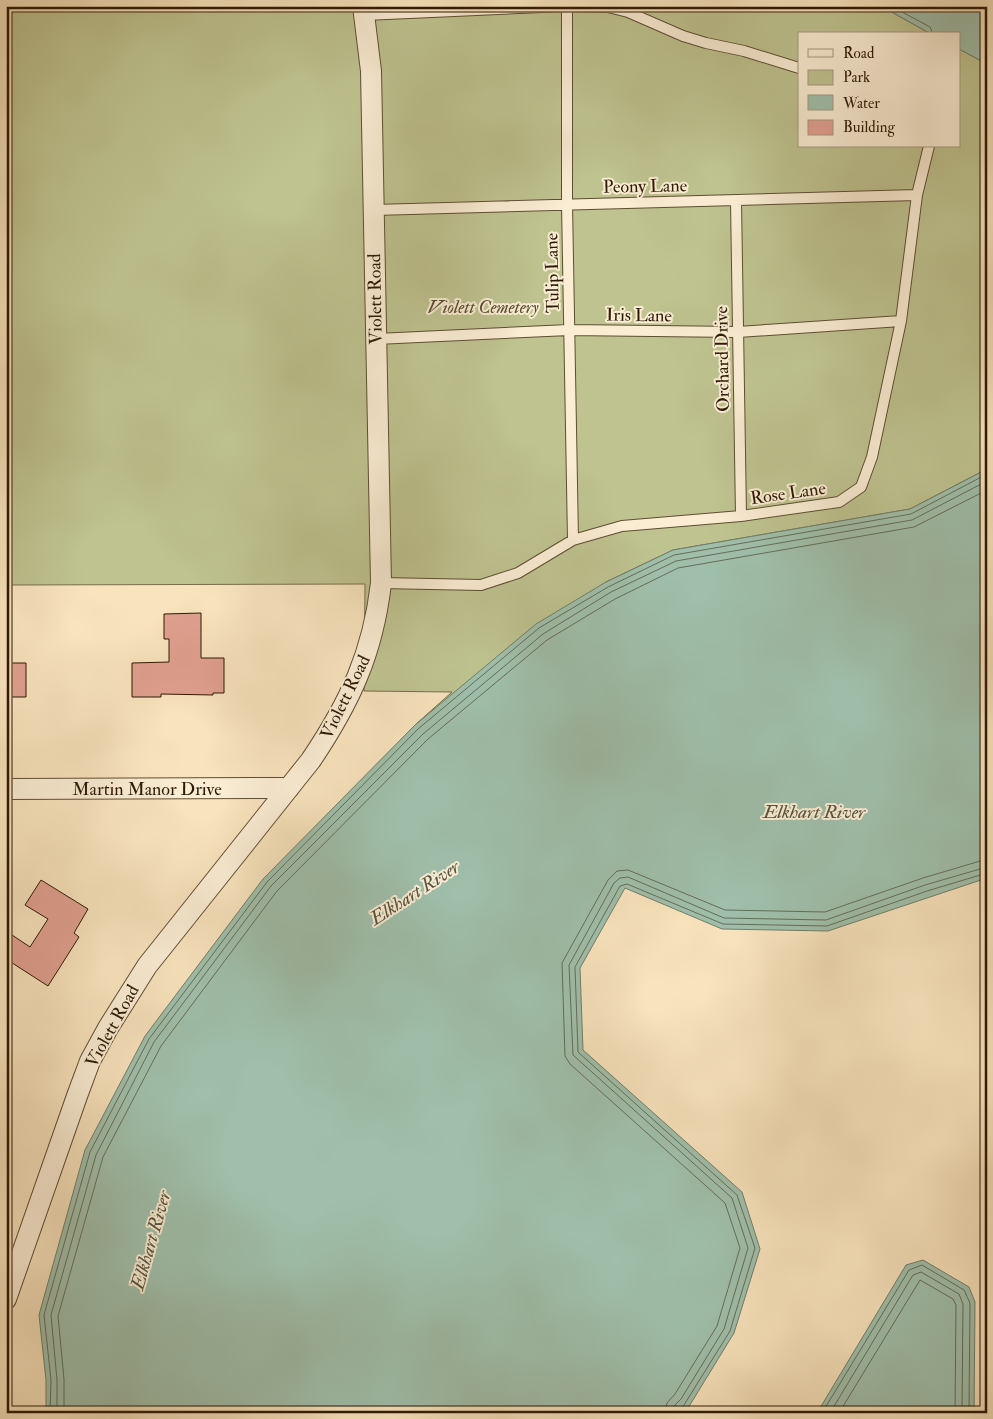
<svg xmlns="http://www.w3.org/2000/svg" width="993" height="1419" font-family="'IM FELL Double Pica',serif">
  <rect width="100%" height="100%" fill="#f8e3bd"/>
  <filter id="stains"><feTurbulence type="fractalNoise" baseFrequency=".004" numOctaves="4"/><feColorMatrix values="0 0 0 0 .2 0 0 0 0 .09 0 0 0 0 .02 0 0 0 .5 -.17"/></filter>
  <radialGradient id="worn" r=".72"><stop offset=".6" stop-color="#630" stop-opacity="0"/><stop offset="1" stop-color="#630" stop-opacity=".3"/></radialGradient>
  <path fill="#bec390" stroke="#766e4a" d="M6,6h875l50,28h-132v112h160v-97l28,15v405l-77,40 -237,41 -67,32 -191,143 37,-33 -88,-1 1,-107 -359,1z"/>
  <path fill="#9fbfab" stroke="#717d69" d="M881,6h106v58l-28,-15v-15h-28z
    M987,469v409l-159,53 -106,-2 -97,-41 -45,80 3,82 159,142 18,57 -26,84 -46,75 -8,5h-634v-33l-7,-65 46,-165 60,-114 118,-157 152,-154 121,-101 70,-42 67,-32 237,-41z
    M923,1260l46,27 6,15 -1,111h-157l89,-148z"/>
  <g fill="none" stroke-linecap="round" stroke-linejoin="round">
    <path stroke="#666c58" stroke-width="1" d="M891,6l39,21 3,7
      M50,1413l1,-33 -7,-65 46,-163 59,-113 118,-157 151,-153 121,-101 69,-41 66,-32 237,-41 76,-40
      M57,1413v-33l-6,-65 45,-160 58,-113 117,-156 152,-152 120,-100 68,-42 65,-31 236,-41 75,-39
      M64,1413v-34l-6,-63 45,-159 58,-111 116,-155 151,-152 119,-99 68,-41 63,-31 236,-41 73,-37
      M665,1413l2,-10 8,-9 42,-68 23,-78 -15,-45 -155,-139 -5,-8 -3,-93 46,-83 9,-9 11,-1 97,40 100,2 98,-34 64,-19
      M673,1413l2,-8 6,-6 43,-70 24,-81 -16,-50 -159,-143 -4,-90 45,-82 6,-5 8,-1 96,41 102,2 99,-35 62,-18
      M679,1413l51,-82 25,-83 -18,-53 -159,-143 -3,-85 45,-81 7,-2 96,40 104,2 100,-35 60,-18
      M822,1413l87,-143 13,-5 42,25 6,13 -1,110
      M830,1413l83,-138 8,-3 38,22 4,10 -1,109
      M839,1413l81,-133 33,19 3,6 -1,108"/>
  </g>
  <path fill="#e1a090" stroke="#2d1905" d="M201,613v45h23v35h-11v2l-52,-1v3h-29v-34l37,-1v-23h-5v-25z
    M6,653h4v10h16v34h-20z
    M41,880l47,29 -14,24 5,4 -31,49 -42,-27v-15l6,-9 18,12 18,-28 -23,-14z"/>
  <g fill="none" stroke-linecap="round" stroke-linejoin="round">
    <g stroke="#604c33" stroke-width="12">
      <path id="service" d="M567,6v198l6,336
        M571,6l37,1 20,5 55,24 23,7 38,8 55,17
        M365,15l200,-9
        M736,201l5,315
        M374,210l543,-15
        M376,339l193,-9 169,2 163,-11
        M381,583l100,2 37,-12 55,-33 49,-14 119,-10 98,-14 22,-15 11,-30 29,-136 16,-126 12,-49"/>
    </g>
    <g stroke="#604c33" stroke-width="22">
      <path id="minor" d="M6,789l283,-1
        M6,1299l71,-203 13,-35 18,-33 39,-62 164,-206c39,-58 62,-107 70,-177l-10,-512 -8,-65"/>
    </g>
    <use href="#service" stroke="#faedd4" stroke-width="10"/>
    <use href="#minor" stroke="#faedd4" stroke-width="20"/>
  </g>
  <g text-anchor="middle" stroke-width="4" stroke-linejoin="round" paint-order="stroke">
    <g font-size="18" fill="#2d1905" stroke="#faedd4">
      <text transform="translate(645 186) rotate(-1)" y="6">Peony Lane</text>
      <text transform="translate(552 273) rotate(-91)" y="6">Tulip Lane</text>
      <text transform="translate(375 299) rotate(-91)" y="6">Violett Road</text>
      <text transform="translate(639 315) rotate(1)" y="6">Iris Lane</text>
      <text transform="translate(722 359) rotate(-91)" y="6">Orchard Drive</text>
      <text transform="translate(788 493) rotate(-8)" y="6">Rose Lane</text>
      <text transform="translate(345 697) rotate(-64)" y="6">Violett Road</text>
      <text x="147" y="795">Martin Manor Drive</text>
      <text transform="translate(112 1026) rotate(-61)" y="6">Violett Road</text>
    </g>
    <g font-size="18" font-style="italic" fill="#584c2f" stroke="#faedd4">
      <text x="483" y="313">Violett Cemetery</text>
    </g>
    <g font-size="19" font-style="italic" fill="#55533f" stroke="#faedd4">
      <text x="814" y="818">Elkhart River</text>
      <text transform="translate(414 892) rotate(-33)" y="7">Elkhart River</text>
      <text transform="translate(150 1240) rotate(-74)" y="7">Elkhart River</text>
    </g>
  </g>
  <rect width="993" height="1419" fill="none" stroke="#f8e3bd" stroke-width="25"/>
  <rect x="8" y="8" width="978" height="1404" fill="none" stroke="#2d1905" stroke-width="2.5"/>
  <rect x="12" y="12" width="968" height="1394" fill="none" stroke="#2d1905"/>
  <rect x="798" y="32" width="162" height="115" fill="#faedd4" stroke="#a89881"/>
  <rect x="808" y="49" width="25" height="8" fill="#faedd4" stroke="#a89881"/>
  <text x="843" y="58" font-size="15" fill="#2d1905">Road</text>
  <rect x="808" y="70" width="25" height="15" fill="#bec390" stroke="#a89881"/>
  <text x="843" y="82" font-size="15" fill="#2d1905">Park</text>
  <rect x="808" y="95" width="25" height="15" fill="#9fbfab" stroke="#a89881"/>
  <text x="843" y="108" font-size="15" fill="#2d1905">Water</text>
  <rect x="808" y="120" width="25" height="15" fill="#e1a090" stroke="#a89881"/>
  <text x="843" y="132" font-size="15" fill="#2d1905">Building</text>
  <rect width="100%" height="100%" filter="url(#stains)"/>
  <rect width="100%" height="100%" fill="url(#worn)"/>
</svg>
